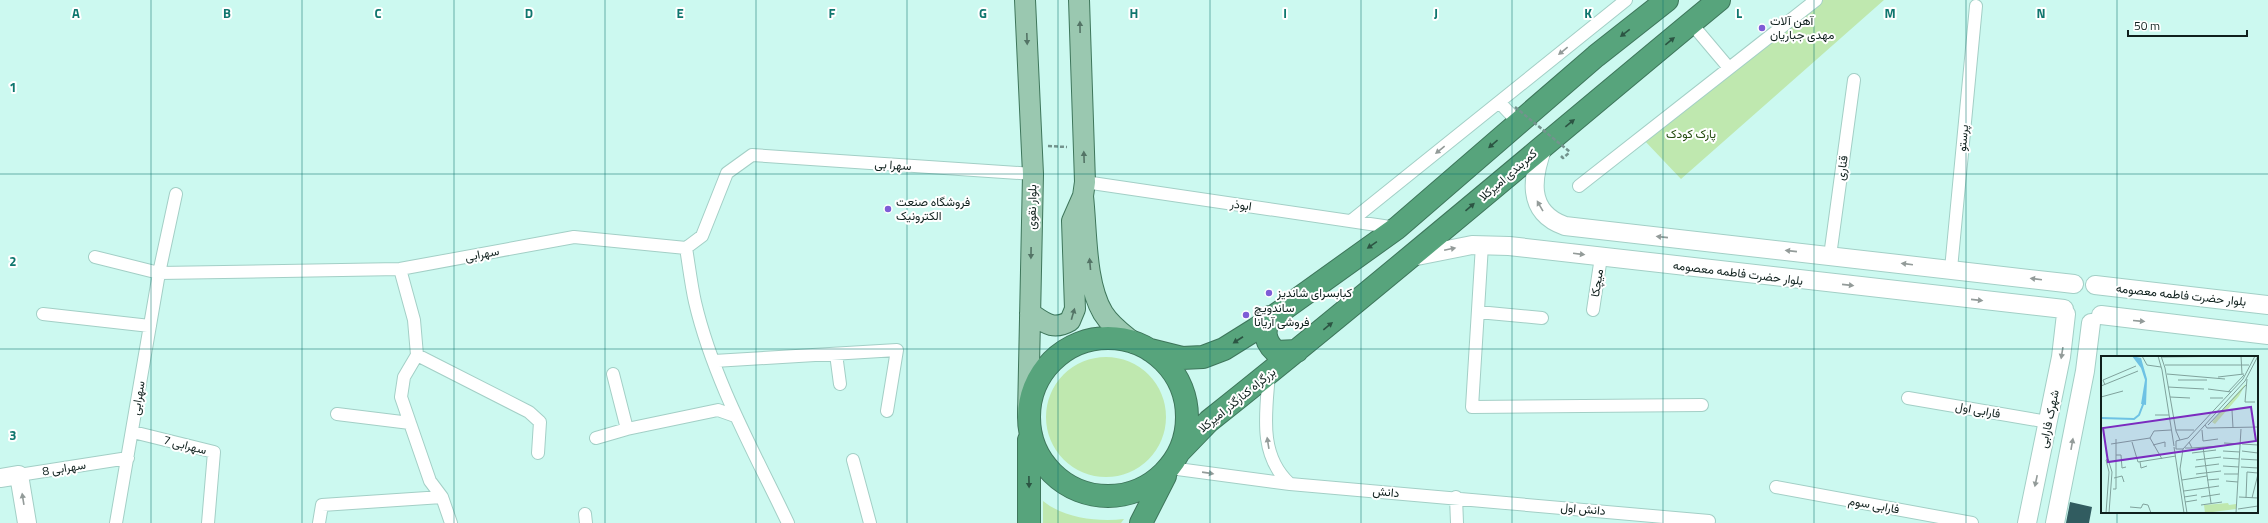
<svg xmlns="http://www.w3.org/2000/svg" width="2268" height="523" font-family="'Titillium Web',Vazirmatn,sans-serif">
  <rect width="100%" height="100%" fill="#ccf9f0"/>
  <path fill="#bfe8af" d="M1809,0h75l-203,179 -38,-40z
    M1046 417a60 60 0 1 1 120 0a60 60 0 1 1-120 0Z
    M1043,501c21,17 54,21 81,18l-3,4h-78z"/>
  <path fill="#315c60" d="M2070,502l22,5 -3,16h-23z"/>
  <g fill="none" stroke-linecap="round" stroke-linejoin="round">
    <g stroke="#a3cfc6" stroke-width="14">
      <path id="street" d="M1691,23l38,45
        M1499,102l19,20
        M1085,182l312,46
        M1579,186l237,-186
        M1351,221l275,-221
        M1482,245l-10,162 230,-2
        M686,248c3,18 5,36 9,54 18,77 59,150 93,221
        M1830,256l24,-176
        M95,257l64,16 241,-4 174,-32 112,11 16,-12 25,-63 25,-18 281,19
        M400,269l14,51 3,35 -13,22 -3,20 29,84 12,16 9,26
        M1951,269l25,-263
        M1593,310l8,-53
        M1478,312l64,6
        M43,314l107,12
        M836,354l4,30
        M417,355l112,57 11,10 -2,31
        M714,361l183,-11 -10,61
        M613,374l14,55
        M1908,398l140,24
        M337,414l73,9
        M133,432l81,20 -6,71
        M596,438l31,-9 91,-19 17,6
        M853,460l17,63
        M1170,468l120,16c-32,-29 -24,-72 -21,-110
        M19,475l109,-17
        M1290,484l419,37
        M1776,487l196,36
        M1456,497l1,26
        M585,514l1,9
        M116,523l43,-250 17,-79
        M319,523l3,-18 120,-8"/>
    </g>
    <g stroke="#a3cfc6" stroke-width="20">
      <path id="secondary" d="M1544,144c-12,32 -19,68 21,82l509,58
        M1412,257l60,-12 37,1 555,63
        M2095,285l173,20
        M2101,315l167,20
        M0,478l19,-3 8,48
        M2027,523l34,-166 5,-43
        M2055,523l30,-152 6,-48"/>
    </g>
    <g stroke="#3e765b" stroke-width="22">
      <path id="primary" d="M1025,0l8,174 -5,241
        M1079,0l6,182 -2,14c4,36 2,87 20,117 8,13 20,21 31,30
        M1030,313c15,10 23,18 40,8l5,-12 -3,-88 11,-25"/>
    </g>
    <g stroke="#3e765b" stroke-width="24">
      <path id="highway" d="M1270,317c-7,14 -6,24 6,35l21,-1
        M1029 417a79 79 0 1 1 158 0a79 79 0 1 1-158 0Z
        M1150,350l32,8 21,-1 21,-8 32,-20 141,-101 199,-172 71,-56
        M1029,440v83
        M1180,451l29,-30c173,-137 340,-281 510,-421
        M1141,523l24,-47"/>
    </g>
    <path stroke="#73938d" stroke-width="2.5" stroke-dasharray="4 2" stroke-linecap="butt" d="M1048,146l19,1
      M1561,156l2,2 7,-6"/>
    <use href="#street" stroke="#fff" stroke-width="12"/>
    <use href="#secondary" stroke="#fff" stroke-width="18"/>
    <use href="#primary" stroke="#9ac8b0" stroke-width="20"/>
    <use href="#highway" stroke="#57a47c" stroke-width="22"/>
    <path stroke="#73938d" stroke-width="2.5" stroke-dasharray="4 2" stroke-linecap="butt" d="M1515,107l55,45"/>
  </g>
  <defs><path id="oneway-solid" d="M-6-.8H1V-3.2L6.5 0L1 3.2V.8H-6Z"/></defs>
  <g fill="#547466">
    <use href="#oneway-solid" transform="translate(1080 27) rotate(-91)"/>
    <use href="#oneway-solid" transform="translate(1027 39) rotate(88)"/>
    <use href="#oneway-solid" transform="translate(1084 157) rotate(-92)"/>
    <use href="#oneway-solid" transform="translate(1031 253) rotate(91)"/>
    <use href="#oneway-solid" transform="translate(1090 264) rotate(-95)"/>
    <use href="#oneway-solid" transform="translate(1073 314) rotate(-74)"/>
  </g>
  <g fill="#2c5543">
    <use href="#oneway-solid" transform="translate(1625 33) rotate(142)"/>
    <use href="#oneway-solid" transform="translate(1670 41) rotate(-39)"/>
    <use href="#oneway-solid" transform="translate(1570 123) rotate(-39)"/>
    <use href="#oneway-solid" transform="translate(1493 144) rotate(139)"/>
    <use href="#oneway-solid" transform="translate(1470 207) rotate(-41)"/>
    <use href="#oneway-solid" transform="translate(1372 245) rotate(145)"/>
    <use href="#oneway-solid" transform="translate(1328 326) rotate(-39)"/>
    <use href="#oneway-solid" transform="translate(1238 340) rotate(147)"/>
    <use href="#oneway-solid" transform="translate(1029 482) rotate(89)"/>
  </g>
  <g fill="#939b99">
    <use href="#oneway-solid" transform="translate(1563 51) rotate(141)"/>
    <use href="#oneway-solid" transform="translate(1440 150) rotate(141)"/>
    <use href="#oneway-solid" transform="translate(1540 206) rotate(-120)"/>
    <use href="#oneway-solid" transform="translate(1662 237) rotate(-174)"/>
    <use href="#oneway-solid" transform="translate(1450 249) rotate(-12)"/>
    <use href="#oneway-solid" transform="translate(1791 251) rotate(-174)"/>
    <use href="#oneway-solid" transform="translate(1579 254) rotate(7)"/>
    <use href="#oneway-solid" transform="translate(1907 264) rotate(-173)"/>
    <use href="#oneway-solid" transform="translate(2036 279) rotate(-173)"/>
    <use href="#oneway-solid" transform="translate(1848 285) rotate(6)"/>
    <use href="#oneway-solid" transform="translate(1977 300) rotate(6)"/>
    <use href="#oneway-solid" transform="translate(2139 321) rotate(5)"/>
    <use href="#oneway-solid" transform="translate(2062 353) rotate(99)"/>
    <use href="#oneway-solid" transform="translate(1268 443) rotate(-99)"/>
    <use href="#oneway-solid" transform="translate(2072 444) rotate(-80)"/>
    <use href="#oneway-solid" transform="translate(1208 473) rotate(8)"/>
    <use href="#oneway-solid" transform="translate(2036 481) rotate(102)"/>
    <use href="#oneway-solid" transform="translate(23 499) rotate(-99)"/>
  </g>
  <path fill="none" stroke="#0f766e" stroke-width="1" stroke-opacity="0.55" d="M151,0v523M302,0v523M454,0v523M605,0v523M756,0v523M907,0v523M1058,0v523M1210,0v523M1361,0v523M1512,0v523M1663,0v523M1814,0v523M1966,0v523M2117,0v357M0,174h2268M0,349h2268M2117,512v11"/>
  <g fill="#7e5cd6" stroke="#fff" stroke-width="1.5">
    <circle cx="1762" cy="28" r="4"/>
    <circle cx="888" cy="209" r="4"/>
    <circle cx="1269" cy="293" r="4"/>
    <circle cx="1246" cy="315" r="4"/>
  </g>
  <g text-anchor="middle" stroke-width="4" stroke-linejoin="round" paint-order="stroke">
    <g font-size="12" fill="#0f201d" stroke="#fff" text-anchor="start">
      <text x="1770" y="25">آهن آلات<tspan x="1770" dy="14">مهدی جباریان</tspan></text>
      <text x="896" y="206">فروشگاه صنعت<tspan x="896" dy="14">الکترونیک</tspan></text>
      <text x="1277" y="297">کبابسرای شاندیز</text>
      <text x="1254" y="312">ساندویچ<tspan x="1254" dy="14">فروشی آریانا</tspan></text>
    </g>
    <g font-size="12" fill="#224a0c" stroke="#fff">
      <text x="1691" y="138">پارک کودک</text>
    </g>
    <g font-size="12" fill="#0f201d" stroke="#fff">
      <text transform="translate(1963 138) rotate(-85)" y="4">پرستو</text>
      <text transform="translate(893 165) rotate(4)" y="4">سهرا بی</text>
      <text transform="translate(1842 168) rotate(-82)" y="4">قناری</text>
      <text transform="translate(1508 175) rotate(-41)" y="4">کمربندی امیرکلا</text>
      <text transform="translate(1241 205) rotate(8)" y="4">ابوذر</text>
      <text transform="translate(1032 207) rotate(-89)" y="4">بلوار نقوی</text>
      <text transform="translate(482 254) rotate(-11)" y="4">سهرابی</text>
      <text transform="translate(1738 273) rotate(7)" y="4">بلوار حضرت فاطمه معصومه</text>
      <text transform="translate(1597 283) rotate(-81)" y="4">میچکا</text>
      <text transform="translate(2181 295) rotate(6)" y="4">بلوار حضرت فاطمه معصومه</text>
      <text transform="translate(138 398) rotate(-81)" y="4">سهرابی</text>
      <text transform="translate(1237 400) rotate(-39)" y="4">بزرگراه کنارگذر امیرکلا</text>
      <text transform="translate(1978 410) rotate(10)" y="4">فارابی اول</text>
      <text transform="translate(2049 419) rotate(-78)" y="4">شهرک فارابی</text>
      <text transform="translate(185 445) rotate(14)" y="4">سهرابی 7</text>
      <text transform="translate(64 468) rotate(-9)" y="4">سهرابی 8</text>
      <text transform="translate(1386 492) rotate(5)" y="4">دانش</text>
      <text transform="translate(1874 505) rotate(10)" y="4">فارابی سوم</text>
      <text transform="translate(1583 509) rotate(5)" y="4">دانش اول</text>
    </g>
  </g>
  <g transform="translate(2101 356)">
    <rect width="157" height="157" fill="#ccf9f0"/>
    <path d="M145,27l-7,13 -24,28 -3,-2zM127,147l1,2 7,-1v5l-31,4 -1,-8z" fill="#bfe8af"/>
    <path d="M31,0l9,2 6,21 -1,26 -5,-1 4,-24 -4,-12z" fill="#6ec2e4"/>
    <path fill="none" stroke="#6ec2e4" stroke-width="2" d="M0,62l33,1 5,-4 5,-13"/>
    <path fill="none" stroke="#80a29c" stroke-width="1" d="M41,0l5,9 14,2M57,0l4,14 12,76M60,0l4,12 11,63 4,9M140,0l1,18M154,0l-12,23 -55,59 -12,3v8h7l62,-68 13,-25M60,1l83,-1M64,9h84M66,18l58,5M117,21l26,-3M146,23l-2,23h10M77,24h29M4,29l-2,-5 33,-14M0,30l37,-15M67,31l36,2M107,33l23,3M127,36l16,-17M0,41l22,-6M69,41l20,1M109,42h13M131,54l1,18M54,59h14M104,69l2,3 51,-1M107,69l38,-40M75,74h18M101,74l1,11 15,-2M49,82l12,21M31,86l6,20 38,-6M123,87l16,1M10,88l39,-6 4,-7 17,-1M141,88l16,1M52,89l12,-3v5M73,91l10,66M102,91l8,56M84,92h7l-3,-6M91,92l28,-2M82,93l-3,20 7,44M122,95l17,1M141,95l16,2M91,97l24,-3M15,99h5l1,13 4,-1M122,102l16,1M140,103l17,1M95,104l25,-3M39,106l1,6 6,-2M122,110l16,1M94,111l24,-3M140,111l17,1M95,118l25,-3M123,118h14M13,122l8,-2 2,6M81,124l25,-4M106,124l12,-1M125,125l12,1M12,133h3v-50M83,135l35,-5M83,141l13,-2M100,141l19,-3M138,141l19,1M145,142l1,-26 11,1M151,142l6,-24M84,146l12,-2M100,149l21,-3M29,151l11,1 2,-4 5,1 3,8M137,153l20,-3M5,157l3,-41 -3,-12 2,-1 4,13 -3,41M135,157l5,-84"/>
    <path fill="#7b2cbf" fill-opacity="0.15" stroke="#7b2cbf" stroke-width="2" d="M150,51l5,34 -148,21 -5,-34z"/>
    <rect width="157" height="157" fill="none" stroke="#0f201d" stroke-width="2"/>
  </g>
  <g font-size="13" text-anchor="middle" font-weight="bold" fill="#0f766e" stroke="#fff" stroke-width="4" stroke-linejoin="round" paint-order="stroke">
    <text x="76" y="18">A</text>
    <text x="227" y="18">B</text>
    <text x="378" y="18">C</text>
    <text x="529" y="18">D</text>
    <text x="680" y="18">E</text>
    <text x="832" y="18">F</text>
    <text x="983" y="18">G</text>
    <text x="1134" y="18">H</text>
    <text x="1285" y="18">I</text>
    <text x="1436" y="18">J</text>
    <text x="1588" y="18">K</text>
    <text x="1739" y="18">L</text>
    <text x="1890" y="18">M</text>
    <text x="2041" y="18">N</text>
    <text x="13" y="92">1</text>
    <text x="13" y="266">2</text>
    <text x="13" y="440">3</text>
  </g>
  <path d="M2128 30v6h119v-6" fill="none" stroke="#0f201d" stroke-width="2"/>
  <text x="2134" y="30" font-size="12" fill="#0f201d" stroke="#ffffff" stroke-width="3" paint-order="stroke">50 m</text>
</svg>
